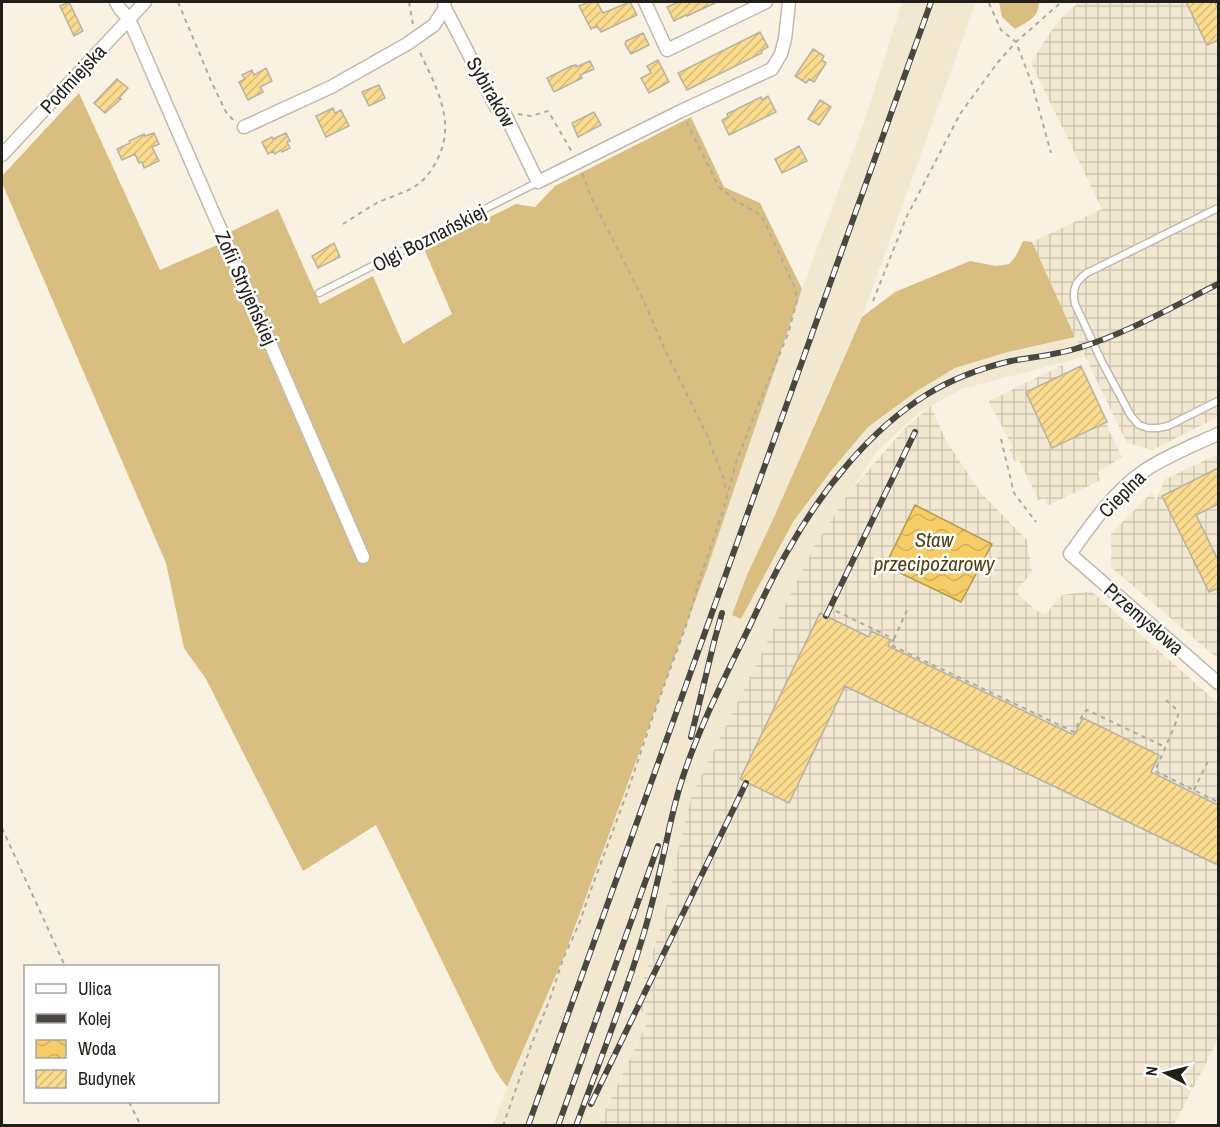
<svg xmlns="http://www.w3.org/2000/svg" width="1220" height="1127" font-family="'Archivo Narrow',sans-serif">
  <defs>
    <pattern id="industrial-grid" width="8" height="8" patternUnits="userSpaceOnUse" patternTransform="scale(1.5)"><rect width="8" height="8" fill="#f2e8d2"/><path d="M0 4h8M4 0v8" fill="none" stroke="#cfc7b4"/></pattern>
    <pattern id="water-waves" width="16" height="10" patternUnits="userSpaceOnUse" patternTransform="scale(1.5)"><rect width="16" height="10" fill="#f5cc66"/><path d="M0 5q4-4 8 0t8 0" fill="none" stroke="#d2af58"/></pattern>
    <pattern id="building-hatch" width="6" height="6" patternUnits="userSpaceOnUse" patternTransform="scale(1.5)"><rect width="6" height="6" fill="#fbdb8d"/><path d="M-1 1l2-2M0 6l6-6M5 7l2-2" fill="none" stroke="#d7bc79"/></pattern>
  </defs>
  <rect width="100%" height="100%" fill="#f9f2e3"/>
  <path fill="#f2e8d2" d="M902,2h74l-114,315 -45,100 -39,93 -31,64 -14,41 8,4 52,-97 38,-51 37,-44 49,-36 38,-23 53,-16 67,-15 9,20 -122,32 -42,23 -43,39 -62,94 -136,300 -15,73 -21,64 2,1 -12,24 17,8 -52,110 -105,1 14,-39 52,-116 148,-402 95,-280 63,-170z"/>
  <path fill="url(#industrial-grid)" d="M1079,2h139v415l-66,33 -25,-7 -97,-200 72,-34 -71,-146 13,-21 14,-21z
    M1062,365l5,8 14,-7 26,56 1,7 14,28 -24,15 3,8 -54,26 -3,-8 -5,3 -20,-41 -4,2 -6,-12 4,-2 -24,-47z
    M931,406l15,35 35,52 46,47 5,32 -16,19 7,8 14,12h1l7,4 17,-20 29,-4 127,112v337l-44,85 -576,1 52,-110 -17,-9 12,-24 -2,-1 21,-64 15,-73 13,-50 123,-250 34,-52 56,-65z
    M1218,454v205l-107,-92v-33l41,-42 4,9 8,-21z"/>
  <path fill="#d8be81" d="M999,2h40c0,16 -12,20 -24,27l-13,-12z
    M79,93l81,177 57,-25 15,-14 46,-22 42,95 53,-28 30,68 49,-30 -28,-65 92,-45 19,3 20,-21 136,-69 33,70 36,16 42,86 -95,280 -144,390 -56,128 -12,-17 -119,-245 -73,46 -97,-192 -22,-31 -18,-85 -164,-380v-7z
    M1023,241l9,1 43,95 -67,15 -53,16 -38,23 -49,36 -37,44 -38,51 -52,97 -9,-4 15,-40 28,-60 87,-198 33,-25 75,-31 26,5 13,-2 7,-8z"/>
  <path fill="url(#water-waves)" stroke="#b5984f" stroke-width="1.5" d="M915,505l77,39 -31,58 -76,-36z"/>
  <path fill="url(#building-hatch)" stroke="#b8b2a4" stroke-width="1.5" d="M69,2l14,29 -9,5 -14,-30z
    M589,2h8l6,11 27,-11 7,13 -36,17 -4,-6 -6,3 -12,-23z
    M679,2h38l-30,14 -1,-1 -12,6 -7,-14z
    M1186,2h29l3,8v30l-11,5z
    M760,32l8,15 -7,4 1,2 -75,37 -9,-17z
    M643,33l6,12 -18,9 -6,-10 1,-3z
    M813,49l11,7 -2,4 4,3 -12,19 -5,-3 -3,4 -11,-7z
    M658,60l11,22 -20,11 -8,-15 10,-5 -4,-7z
    M590,61l4,8 -14,6 2,3 -28,14 -7,-14 24,-12 5,-1v2z
    M266,68l6,13 -12,6 3,5 -15,8 -9,-18 6,-3 -3,-4 10,-5 2,5z
    M117,79l11,9 -9,10 2,1 -16,14 -11,-10z
    M379,85l6,13 -16,8 -7,-14z
    M768,96l8,16 -47,23 -7,-15 6,-3 -1,-3 34,-17 1,3z
    M820,100l11,7 -12,18 -11,-6z
    M333,108l2,5 6,-3 8,16 -23,11 -10,-21z
    M594,112l7,13 -23,12 -6,-14z
    M154,133l5,11 -7,3 7,14 -15,7 -2,-6 -3,1 -4,-9 -13,6 -5,-11 13,-6 -1,-2 15,-7 1,2z
    M286,133l4,8 -3,1 3,6 -8,4 -1,-2 -6,4 -2,-3 -5,3 -6,-12 10,-5 1,2z
    M799,146l8,15 -25,12 -7,-14z
    M334,243l6,14 -22,11 -6,-12z
    M1081,366l26,56 -55,26 -26,-56z
    M1218,468v36l-22,11 22,45v28l-9,4 -47,-96z
    M820,613l49,24 2,-6 20,9 -3,6 186,89 9,-17 76,37 -8,17 67,33v60l-373,-179 -56,117 -49,-24z"/>
  <g fill="none" stroke-linecap="round" stroke-linejoin="round">
    <g stroke="#c1baac" stroke-width="9">
      <path id="lane" d="M1218,208l-131,65c-12,8 -15,17 -12,31l27,58 29,54 8,9 9,3h10l10,-2 50,-25
        M319,293l219,-111"/>
    </g>
    <g stroke="#c1baac" stroke-width="15">
      <path id="street" d="M116,2l4,7 9,10 234,538
        M444,2l1,6 51,99 8,5 34,70 143,-71 91,-42 9,-15 4,-15 4,-37
        M645,2l22,48 99,-48
        M244,127l87,-40 76,-43 27,-19 11,-17
        M2,155l143,-153
        M1218,434c-24,11 -52,22 -74,37 -30,20 -53,54 -74,83l148,129"/>
    </g>
    <path stroke="#b0ab9f" stroke-width="2" stroke-dasharray="4.5 4.5" stroke-linecap="butt" d="M178,2l33,79 15,31 8,9
      M409,2l4,23
      M989,3l12,27 15,12 16,42 19,69
      M518,114l13,2 17,-5 24,41
      M582,173l10,26 50,98 24,55 40,81 19,49 1,11
      M343,224c10,-6 21,-14 32,-20 13,-7 29,-10 42,-19 10,-7 17,-18 22,-29 17,-38 -5,-72 -20,-106
      M873,301l33,-83 54,-104 38,-52 18,-20 42,-37 5,-3
      M1001,439l13,54 22,29
      M836,611l58,28 -3,6 183,87 10,-20 3,-2 78,37
      M894,639l14,-31
      M1166,700c4,4 11,8 12,14 1,5 -20,49 -23,57l63,31
      M1194,790l15,-31
      M2,828l63,138
      M129,1102l12,24
      M503,1126l29,-83 18,-44 13,-40 16,-35 14,-40 34,-91 25,-74 35,-96 15,-51 21,-61 13,-48 22,-57 30,-72 9,-33 -2,-13 -33,-72 -26,-15 -17,-14 -33,-66"/>
    <use href="#lane" stroke="#fff" stroke-width="6"/>
    <use href="#street" stroke="#fff" stroke-width="12"/>
    <g stroke="#4a473f" stroke-width="6">
      <path id="rail" d="M826,616l89,-184
        M691,737l23,-95 8,-29
        M591,1104l155,-321
        M528,1126l403,-1124
        M558,1126l100,-280
        M576,1126c23,-63 48,-126 67,-190 11,-36 19,-74 27,-111 3,-13 6,-26 10,-39 15,-49 38,-95 61,-142 16,-32 30,-66 49,-97 32,-57 80,-117 136,-152 26,-16 55,-27 85,-34 22,-4 45,-6 67,-13 48,-14 96,-42 140,-64"/>
    </g>
    <use href="#rail" stroke="#fff" stroke-width="4" stroke-dasharray="11" stroke-linecap="butt"/>
  </g>
  <g text-anchor="middle" stroke-width="5" stroke-linejoin="round" paint-order="stroke">
    <g font-size="20" fill="#211f19" stroke="#fff">
      <text transform="translate(73 79) rotate(-47)" y="7">Podmiejska</text>
      <text transform="translate(491 92) rotate(60)" y="7">Sybiraków</text>
      <text transform="translate(429 238) rotate(-27)" y="7">Olgi Boznańskiej</text>
      <text transform="translate(246 288) rotate(66)" y="7">Zofii Stryjeńskiej</text>
      <text transform="translate(1122 494) rotate(-45)" y="7">Cieplna</text>
      <text transform="translate(1144 619) rotate(41)" y="7">Przemysłowa</text>
    </g>
    <g font-size="21" font-style="italic" fill="#504015" stroke="#fff">
      <text x="934" y="547">Staw<tspan x="934" dy="24">przecipożarowy</tspan></text>
    </g>
  </g>
  <rect width="1220" height="1127" fill="none" stroke="#211f19" stroke-width="6"/>
  <rect x="24" y="965" width="195" height="138" fill="#ffffff" stroke="#a6a5a3" stroke-width="1.5"/>
  <rect x="36" y="984" width="30" height="9" fill="#ffffff" stroke="#a6a5a3" stroke-width="1.5"/>
  <text x="78" y="995" font-size="18" fill="#211f19">Ulica</text>
  <rect x="36" y="1014" width="30" height="9" fill="#4a473f" stroke="#a6a5a3" stroke-width="1.5"/>
  <text x="78" y="1025" font-size="18" fill="#211f19">Kolej</text>
  <rect x="36" y="1040" width="30" height="18" fill="url(#water-waves)" stroke="#a6a5a3" stroke-width="1.5"/>
  <text x="78" y="1055" font-size="18" fill="#211f19">Woda</text>
  <rect x="36" y="1070" width="30" height="18" fill="url(#building-hatch)" stroke="#a6a5a3" stroke-width="1.5"/>
  <text x="78" y="1085" font-size="18" fill="#211f19">Budynek</text>
  <g transform="translate(1166 1073) rotate(277)" stroke="#ffffff" stroke-width="4.5" paint-order="stroke">
  <path d="M0-4.5L10 22L0 15L-10 22Z" fill="#211f19"/>
  <text y="-9" font-size="16" font-weight="bold" text-anchor="middle" fill="#211f19">N</text>
  </g>
</svg>
